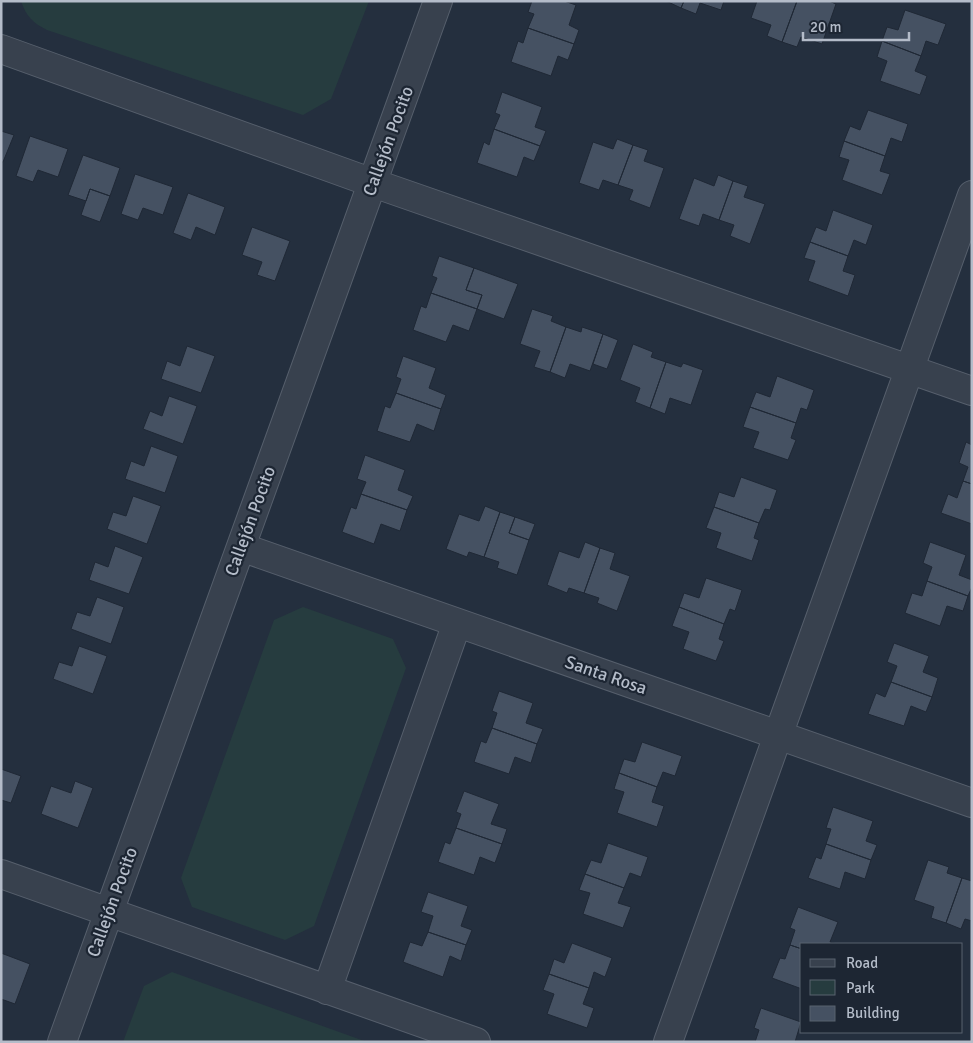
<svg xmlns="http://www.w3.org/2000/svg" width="973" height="1043" font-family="Signika,sans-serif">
  <rect width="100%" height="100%" fill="#242f3e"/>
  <path fill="#263c3f" d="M21,1h348l-38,98 -28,16 -256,-85c-14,-7 -21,-14 -26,-29z
    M303,607l90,32 13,29 -92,258 -29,14 -93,-33 -11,-29 93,-258z
    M172,972l195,70h-244l21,-56z"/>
  <path fill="#455162" stroke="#1f2835" d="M532,1h32l12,4 -7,20 10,5 -5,14 -46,-16 6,-14 -6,-2z
    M666,1h18l-3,7z
    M684,1h40l-3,9 -21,-7 -4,11 -15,-6z
    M757,1h40l-15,41 -15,-6 4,-11 -20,-7z
    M797,1h32l7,3 -14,40 -21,-7 -4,10 -15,-5z
    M905,10l41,14 -8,21 -12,-4 -5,15 -39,-15 5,-14 11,3z
    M528,28l46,16 -6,16 -10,-4 -7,20 -40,-14 7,-21 5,2z
    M882,41l39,15 -6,15 12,5 -7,19 -40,-14 7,-20 -10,-4z
    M502,92l40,15 -7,20 11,4 -6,15 -46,-17 6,-14 -5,-2z
    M868,110l40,14 -6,18 -11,-4 -6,18 -41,-15 6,-15 10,4z
    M494,129l46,17 -6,15 -10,-4 -7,20 -40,-14 7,-21 5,3z
    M1,131l13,4 -11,27h-2z
    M30,136l38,13 -10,28 -20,-7 -5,12 -17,-6z
    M617,139l16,6 -15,40 -15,-5 -4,10 -20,-7 14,-41 20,7z
    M844,141l41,15 -5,15 10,3 -8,21 -40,-15 7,-20 -10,-3z
    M633,145l15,5 -4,11 20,7 -14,40 -21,-8 4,-10 -15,-5z
    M83,155l37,13 -10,28 -20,-7 -4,12 -18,-6z
    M135,174l38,13 -10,28 -20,-7 -5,12 -17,-6z
    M718,175l15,6 -14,39 -16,-6 -4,12 -20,-7 15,-41 20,8z
    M733,181l15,5 -4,11 21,7 -15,40 -20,-8 4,-11 -15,-5z
    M90,189l20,7 -10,26 -19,-7z
    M188,193l37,14 -10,28 -19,-8 -5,13 -18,-7z
    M833,210l40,15 -7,20 -12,-5 -6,16 -38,-14 6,-15 10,4z
    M252,227l38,14 -15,40 -18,-6 5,-13 -20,-7z
    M810,242l38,14 -5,15 12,4 -7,21 -40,-15 7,-20 -11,-3z
    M439,256l35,12 -8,22 16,5 -5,14 -46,-16 6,-15 -5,-2z
    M474,268l44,16 -14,35 -27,-10 5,-14 -16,-5z
    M431,293l46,16 -8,22 -16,-6 -7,17 -33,-12 8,-24 5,2z
    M532,309l21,7 -2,5 15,6 -16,45 -16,-5 6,-16 -20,-7z
    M566,327l15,5 1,-5 21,7 -13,37 -20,-7 -5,14 -15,-6z
    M603,334l15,6 -11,29 -14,-5z
    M633,344l20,8 -2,5 15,5 -16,46 -15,-6 5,-14 -20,-8z
    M187,346l28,10 -14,37 -40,-14 6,-18 13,5z
    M403,356l33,12 -7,20 17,7 -5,14 -45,-16 5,-14 -5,-2z
    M666,362l15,5 2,-4 20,7 -12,35 -21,-7 -5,16 -15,-6z
    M777,376l37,14 -7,20 -6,-2 -5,15 -46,-16 6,-15 14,5z
    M396,393l45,16 -7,22 -17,-7 -7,18 -33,-11 8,-25 5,2z
    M169,396l28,10 -14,38 -40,-15 7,-18 12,5z
    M750,407l46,16 -5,15 5,2 -8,20 -35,-12 6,-16 -16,-5z
    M966,442l6,3v39l-9,-3 5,-14 -9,-4z
    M151,446l27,10 -13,37 -40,-14 6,-18 13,5z
    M365,455l40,15 -7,20 15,6 -6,14 -46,-16 5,-12 -9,-3z
    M741,477l36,13 -7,20 -5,-1 -6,14 -45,-16 5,-15 15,5z
    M963,481l9,3v40l-31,-11 7,-19 9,4z
    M361,494l46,16 -7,21 -19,-7 -7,20 -32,-12 9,-25 5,2z
    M133,496l28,10 -14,38 -40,-15 6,-17 13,4z
    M485,506l15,6 -16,45 -15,-5 -2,5 -21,-8 13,-35 20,7z
    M714,507l45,16 -5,15 5,2 -7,21 -36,-13 5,-15 -15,-5z
    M500,512l15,5 -6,16 20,7 -12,35 -20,-7 2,-6 -15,-5z
    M515,517l20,7 -6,16 -20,-7z
    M585,542l15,6 -16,45 -15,-5 -2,5 -20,-8 12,-34 20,7z
    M930,542l36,13 -7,20 13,5v7l-4,9 -41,-15 5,-14 -9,-4z
    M115,546l28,11 -14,37 -40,-14 6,-18 13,5z
    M600,548l15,5 -5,16 20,7 -13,35 -20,-8 2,-5 -15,-5z
    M706,578l36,12 -7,21 -5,-2 -6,15 -45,-17 5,-14 15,5z
    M927,581l41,15 -5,15 -16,-5 -7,20 -35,-13 7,-20 10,3z
    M97,597l27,10 -13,37 -40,-15 6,-17 13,4z
    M679,607l45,17 -5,15 5,2 -8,20 -33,-12 6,-17 -17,-6z
    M894,643l35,13 -6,16 15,6 -6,19 -41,-15 6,-16 -10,-4z
    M79,646l28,10 -14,38 -40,-15 6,-17 13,4z
    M891,682l41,15 -6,15 -15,-6 -7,20 -36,-12 8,-21 9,4z
    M499,691l34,12 -7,20 17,6 -6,15 -45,-16 5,-15 -5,-2z
    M492,728l45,16 -6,19 -16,-6 -6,17 -35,-12 7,-21 5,2z
    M642,742l40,14 -7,20 -12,-4 -6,15 -38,-14 5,-14 11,3z
    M1,769l20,7 -10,27 -10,-3z
    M619,773l38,14 -5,15 12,4 -7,21 -40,-14 7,-21 -10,-3z
    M75,781l18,7 -15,40 -37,-14 10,-28 20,7z
    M464,791l35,13 -8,20 16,5 -5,15 -46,-16 5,-14 -5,-2z
    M833,807l40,14 -7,20 11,4 -6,15 -45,-16 5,-15 -5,-1z
    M456,828l46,16 -7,19 -15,-6 -6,18 -36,-13 7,-20 5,2z
    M608,843l40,14 -7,20 -11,-4 -6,15 -39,-14 6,-14 10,3z
    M826,844l45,16 -6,19 -20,-7 -5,17 -32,-11 8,-21 5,2z
    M928,860l21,7 -2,6 15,5 -16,45 -15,-5 3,-11 -20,-7z
    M585,874l39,14 -6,15 13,4 -8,21 -40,-14 7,-21 -11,-3z
    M962,878l10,3v40l-7,-2 -4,10 -15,-6z
    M428,892l40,14 -7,20 11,4 -6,15 -38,-13 5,-16 -12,-4z
    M798,907l40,15 -8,20 7,2h-35v5l-12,-4 5,-15 -5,-2z
    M428,932l38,13 -5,16 -11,-5 -7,21 -40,-15 7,-20 12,4z
    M572,943l40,15 -7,19 -11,-5 -5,16 -40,-14 5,-15 10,4z
    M790,945l12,4v40l-30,-11 8,-20 5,1z
    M1,953l29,11 -15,40 -14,-5z
    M549,974l40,14 -6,16 11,4 -7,20 -40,-14 7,-20 -11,-4z
    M761,1008l40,14 -6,20h-40l4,-12 -5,-2z"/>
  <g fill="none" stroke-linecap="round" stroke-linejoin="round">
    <g stroke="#565f6c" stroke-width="30">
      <path id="minor" d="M1,49l372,134 599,208
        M241,547l731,256
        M1,874l475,168
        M327,990l130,-367
        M62,1042l376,-1041
        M668,1042l304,-847"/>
    </g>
    <use href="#minor" stroke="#38414e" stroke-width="28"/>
  </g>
  <g text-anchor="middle" stroke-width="4.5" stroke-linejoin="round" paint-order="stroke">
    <g font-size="18" fill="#b4bcc9" stroke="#1d2633">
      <text transform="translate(388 141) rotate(-70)" y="6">Callejón Pocito</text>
      <text transform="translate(250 521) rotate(-70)" y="6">Callejón Pocito</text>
      <text transform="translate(606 675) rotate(19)" y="6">Santa Rosa</text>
      <text transform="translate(112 902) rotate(-70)" y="6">Callejón Pocito</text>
    </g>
  </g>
  <rect width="973" height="1043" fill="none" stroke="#b4bcc9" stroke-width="5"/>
  <rect x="800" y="943" width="162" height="90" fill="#1d2633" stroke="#59626f"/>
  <rect x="810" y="959" width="25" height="8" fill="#38414e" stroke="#59626f"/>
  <text x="846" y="968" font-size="15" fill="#b4bcc9">Road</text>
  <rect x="810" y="980" width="25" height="15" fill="#263c3f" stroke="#59626f"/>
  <text x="846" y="993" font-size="15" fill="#b4bcc9">Park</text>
  <rect x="810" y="1006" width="25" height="15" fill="#455162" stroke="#59626f"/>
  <text x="846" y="1018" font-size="15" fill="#b4bcc9">Building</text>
  <path d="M803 32v8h106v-8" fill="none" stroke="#b4bcc9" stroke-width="2.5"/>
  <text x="810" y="32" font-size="15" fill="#b4bcc9" stroke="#1d2633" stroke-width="4" paint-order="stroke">20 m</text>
</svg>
